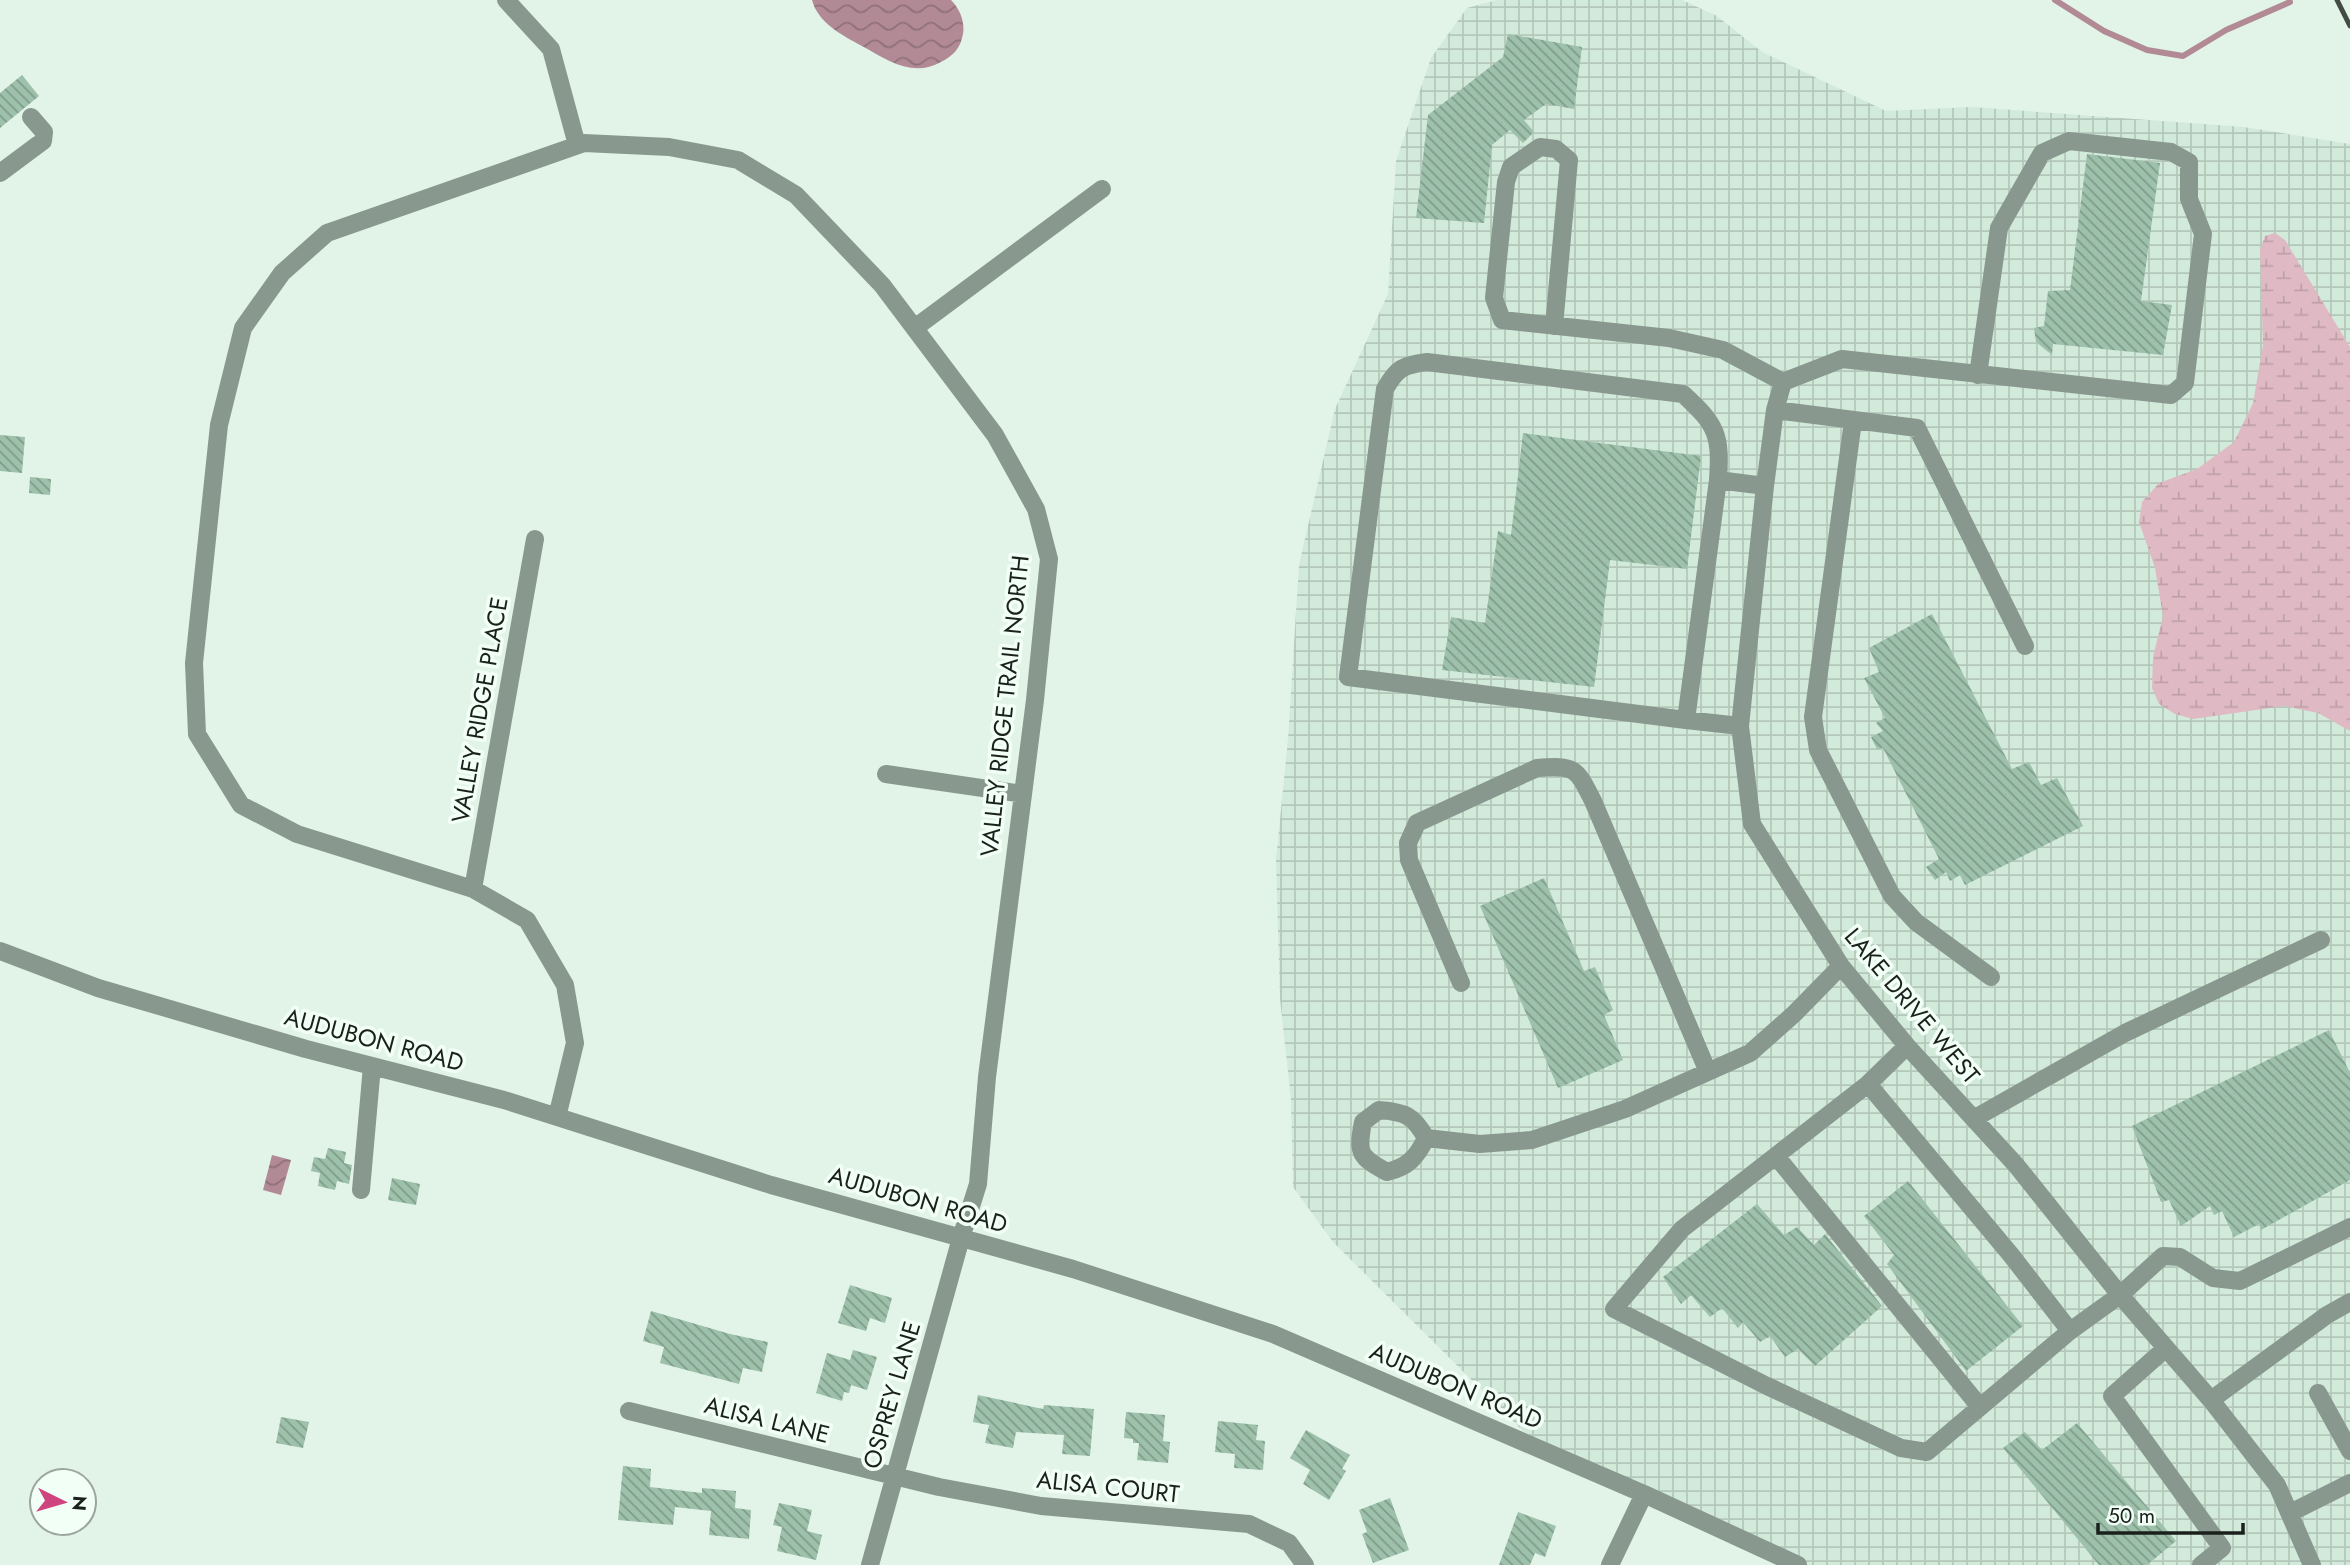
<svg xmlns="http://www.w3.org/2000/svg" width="2350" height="1565" font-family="Jost,sans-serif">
  <defs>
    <pattern id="industrial-grid" width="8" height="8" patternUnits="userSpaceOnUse" patternTransform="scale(1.75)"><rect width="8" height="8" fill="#d2eada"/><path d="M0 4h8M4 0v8" fill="none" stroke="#b4c8ba"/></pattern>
    <pattern id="wetland-marsh" width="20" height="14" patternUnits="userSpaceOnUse" patternTransform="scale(1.75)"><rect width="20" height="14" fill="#dfbac5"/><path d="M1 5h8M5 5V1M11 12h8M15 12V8" fill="none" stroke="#bfa0a9"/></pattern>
    <pattern id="water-waves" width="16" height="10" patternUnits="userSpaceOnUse" patternTransform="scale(1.75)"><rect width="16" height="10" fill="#b18a96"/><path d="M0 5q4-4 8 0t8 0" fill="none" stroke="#8f707a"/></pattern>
    <pattern id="building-back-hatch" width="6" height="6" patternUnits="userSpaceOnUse" patternTransform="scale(1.75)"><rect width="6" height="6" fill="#9dc1aa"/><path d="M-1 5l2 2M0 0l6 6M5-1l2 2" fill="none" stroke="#7f9c8a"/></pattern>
  </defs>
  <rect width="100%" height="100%" fill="#e2f3e8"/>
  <path fill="url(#industrial-grid)" d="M1497,0h185l35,16 45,36 124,59 86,-4 272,20 106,17v1421h-552l-256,-115 -209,-208 -40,-55 -2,-88 -11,-100 -4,-139 12,-121 11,-174 36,-156 53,-115 8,-133 35,-103 36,-50z"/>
  <path fill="url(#wetland-marsh)" d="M2275,233l10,7 65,107v384l-32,-18 -34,-7 -91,13 -18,-5 -16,-10 -7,-16 1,-31 10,-41 -8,-48 -16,-46 3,-20 17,-19 38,-14 37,-27 19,-39 10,-58 -3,-95 5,-14z"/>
  <path fill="url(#water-waves)" d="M812,0h139c9,9 14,22 12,34 -3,15 -9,21 -22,28 -28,16 -54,-2 -79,-16 -20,-11 -44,-23 -50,-46z
    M272,1155l19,5 -10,35 -18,-5z"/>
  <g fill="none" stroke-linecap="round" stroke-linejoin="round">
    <path stroke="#b18a96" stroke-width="6" d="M2055,0l49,31 43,19 36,6 43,-26 64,-28"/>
  </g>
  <path fill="url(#building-back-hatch)" d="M1508,34l74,13 -8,62 -28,-5 -22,16 10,12 -11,11 -13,-13 -18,15 -8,78 -68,-5 12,-103 75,-58z
    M22,75l17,21 -39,32v-35z
    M2087,154l73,9 -19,138 31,4 -9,50 -110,-11 -1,11 -16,-13 -2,-14 10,-2 4,-35 22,-1z
    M1523,433l178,23 -14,113 -77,-9 -16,127 -152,-17 9,-53 34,6 13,-92 13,4z
    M0,435l25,2 -3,36 -22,-2z
    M30,477l21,2 -1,16 -21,-2z
    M1932,614l80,155 17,-7 12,23 16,-7 26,48 -118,59 -5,-10 -10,6 -4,-9 -11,8 -9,-13 13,-8 -56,-111 -6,1 -6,-12 12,-6 -7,-8 9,-5 -21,-40 15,-6 -10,-24z
    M1544,878l40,93 11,-4 18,43 -9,5 19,45 -65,28 -78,-182z
    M2329,1030l21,43v107l-89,50 -2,-6 -25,13 -12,-26 -8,4 -4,-9 -29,20 -12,-26 -8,2 -29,-76z
    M328,1148l18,4 -2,11 8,2 -3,19 -12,-3 -2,9 -17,-4 2,-13 -9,-2 3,-14 11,2z
    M392,1178l28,6 -4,21 -28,-5z
    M1908,1181l115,145 -57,45 -79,-107 7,-9 -30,-39z
    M1757,1204l27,31 13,-8 17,18 11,-11 57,72 -67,60 -17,-17 -13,8 -15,-21 -10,6 -17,-20 -5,6 -16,-20 -12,9 -19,-22 -10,9 -18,-27z
    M850,1285l42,13 -7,25 -15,-5 -4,13 -28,-8z
    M651,1311l79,23 38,8 -6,30 -19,-4 -4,16 -79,-21 4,-16 -21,-6z
    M853,1350l24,7 -10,33 -16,-5 -2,8 -5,-1 -2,9 -26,-8 11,-40 23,7z
    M978,1395l65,14 1,-4 50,4 -4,47 -28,-2 2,-19 -48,-3 -3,16 -28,-5 4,-18 -16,-3z
    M1126,1412l39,3 -2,26 7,1 -2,21 -31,-3 2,-17h-6v-4l-9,-1z
    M281,1417l28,5 -6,26 -27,-5z
    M1218,1421l40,4 -2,15 9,1 -2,29 -29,-2 1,-14 -20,-2z
    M2077,1423l99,118 -29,24h-48l-96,-117 22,-16 17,18z
    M1306,1430l44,25 -8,14 4,2 -17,29 -26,-16 7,-14 -20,-12z
    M623,1466l28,3 -1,18 52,6v-5l34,3 -1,17 16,2 -2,29 -40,-4 2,-24 -36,-4 -2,18 -55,-5z
    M1390,1498l19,52 -36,13 -11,-29 5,-2 -8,-22z
    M779,1503l33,7 -5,21 15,4 -6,25 -39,-9 5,-24 -9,-2z
    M1518,1512l38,14 -11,31 -10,-4 -5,12h-31z"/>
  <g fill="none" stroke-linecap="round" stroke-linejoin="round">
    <path stroke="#89988e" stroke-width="18" d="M506,0l45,49 26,96
      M0,173l43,-32 1,-9 -13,-15
      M1554,326l15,-166 -13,-11 -16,-2 -29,20 -5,15 -12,116 8,22 167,18 54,12 60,32 59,-23 329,36 14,-12 18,-149 -14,-35v-37l-18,-10 -102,-11 -27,12 -43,75 -21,147
      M916,327l186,-138
      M1783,382l-8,28 -10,76 -25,240 12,98 89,142 66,80 109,119 104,130 91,105 66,85 35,80
      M1775,410l142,18 108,218
      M1853,421l-40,296 5,33 74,146 24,26 75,55
      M1686,720l-338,-43 37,-288c12,-21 18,-24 42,-27l256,32c34,31 38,41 35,86
      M1740,726l-54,-6 32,-240 47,6
      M886,774l137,20
      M473,889l62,-350
      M0,951l98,37 208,61 198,51 267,85 302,84 200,65 371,160 154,71
      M1461,983l-52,-123 -1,-17 9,-20 120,-55c39,-3 39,0 56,33l115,271
      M1907,1046l-39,38 143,171 59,76 50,-36 43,-39 17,1 33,21 27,3 110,-54
      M1868,1084l-186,145 -68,80 153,77 134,62 26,4 143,-121
      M1379,1110c26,2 34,5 47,28 -9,19 -18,29 -39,34 -28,-15 -30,-19 -24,-50z
      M557,1117l18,-74 -10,-58 -38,-65 -54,-31 -176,-55 -56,-29 -44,-71 -3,-71 25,-238 24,-97 39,-55 45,-40 257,-90 85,4 69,13 58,35 86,90 113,150 41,74 13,50 -14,141 -48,377 -9,107 -17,54 -91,327
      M1975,1118l150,-85 196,-93
      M1426,1138l54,6 52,-4 93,-31 125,-56 44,-39 47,-48
      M1776,1156l204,251
      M361,1190l11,-124
      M2166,1348l-54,48 110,152 -21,17
      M2318,1393l32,58
      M2211,1400l116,-85 23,-13
      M629,1411l310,76 102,19 208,18 40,19 16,22
      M2290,1513l60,-30
      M1610,1565l34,-71"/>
    <path stroke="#434b45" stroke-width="5" d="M2337,0l13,26"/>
  </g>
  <g text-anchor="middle" stroke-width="7" stroke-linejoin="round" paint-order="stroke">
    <g font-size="24" fill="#1a201c" stroke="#f2fff6">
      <text transform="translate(1005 706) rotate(-84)" y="8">VALLEY RIDGE TRAIL NORTH</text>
      <text transform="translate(480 710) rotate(-80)" y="8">VALLEY RIDGE PLACE</text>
      <text transform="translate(1912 1006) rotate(50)" y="8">LAKE DRIVE WEST</text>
      <text transform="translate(374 1040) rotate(15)" y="8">AUDUBON ROAD</text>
      <text transform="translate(918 1200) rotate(16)" y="8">AUDUBON ROAD</text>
      <text transform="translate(1456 1386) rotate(23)" y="8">AUDUBON ROAD</text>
      <text transform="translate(892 1395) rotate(-74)" y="8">OSPREY LANE</text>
      <text transform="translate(767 1420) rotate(14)" y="8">ALISA LANE</text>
      <text transform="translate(1108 1487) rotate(6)" y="8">ALISA COURT</text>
    </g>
  </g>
  <g transform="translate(63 1502) rotate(95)"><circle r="33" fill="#f2fff6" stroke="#9ca69f" stroke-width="2"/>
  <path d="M0-5L12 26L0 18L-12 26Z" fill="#cd447e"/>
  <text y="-10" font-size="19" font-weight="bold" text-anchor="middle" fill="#1a201c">N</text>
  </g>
  <path d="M2098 1523v10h145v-10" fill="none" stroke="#1a201c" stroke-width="3.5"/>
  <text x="2108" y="1523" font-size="21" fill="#1a201c" stroke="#f2fff6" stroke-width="5" paint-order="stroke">50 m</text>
</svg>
